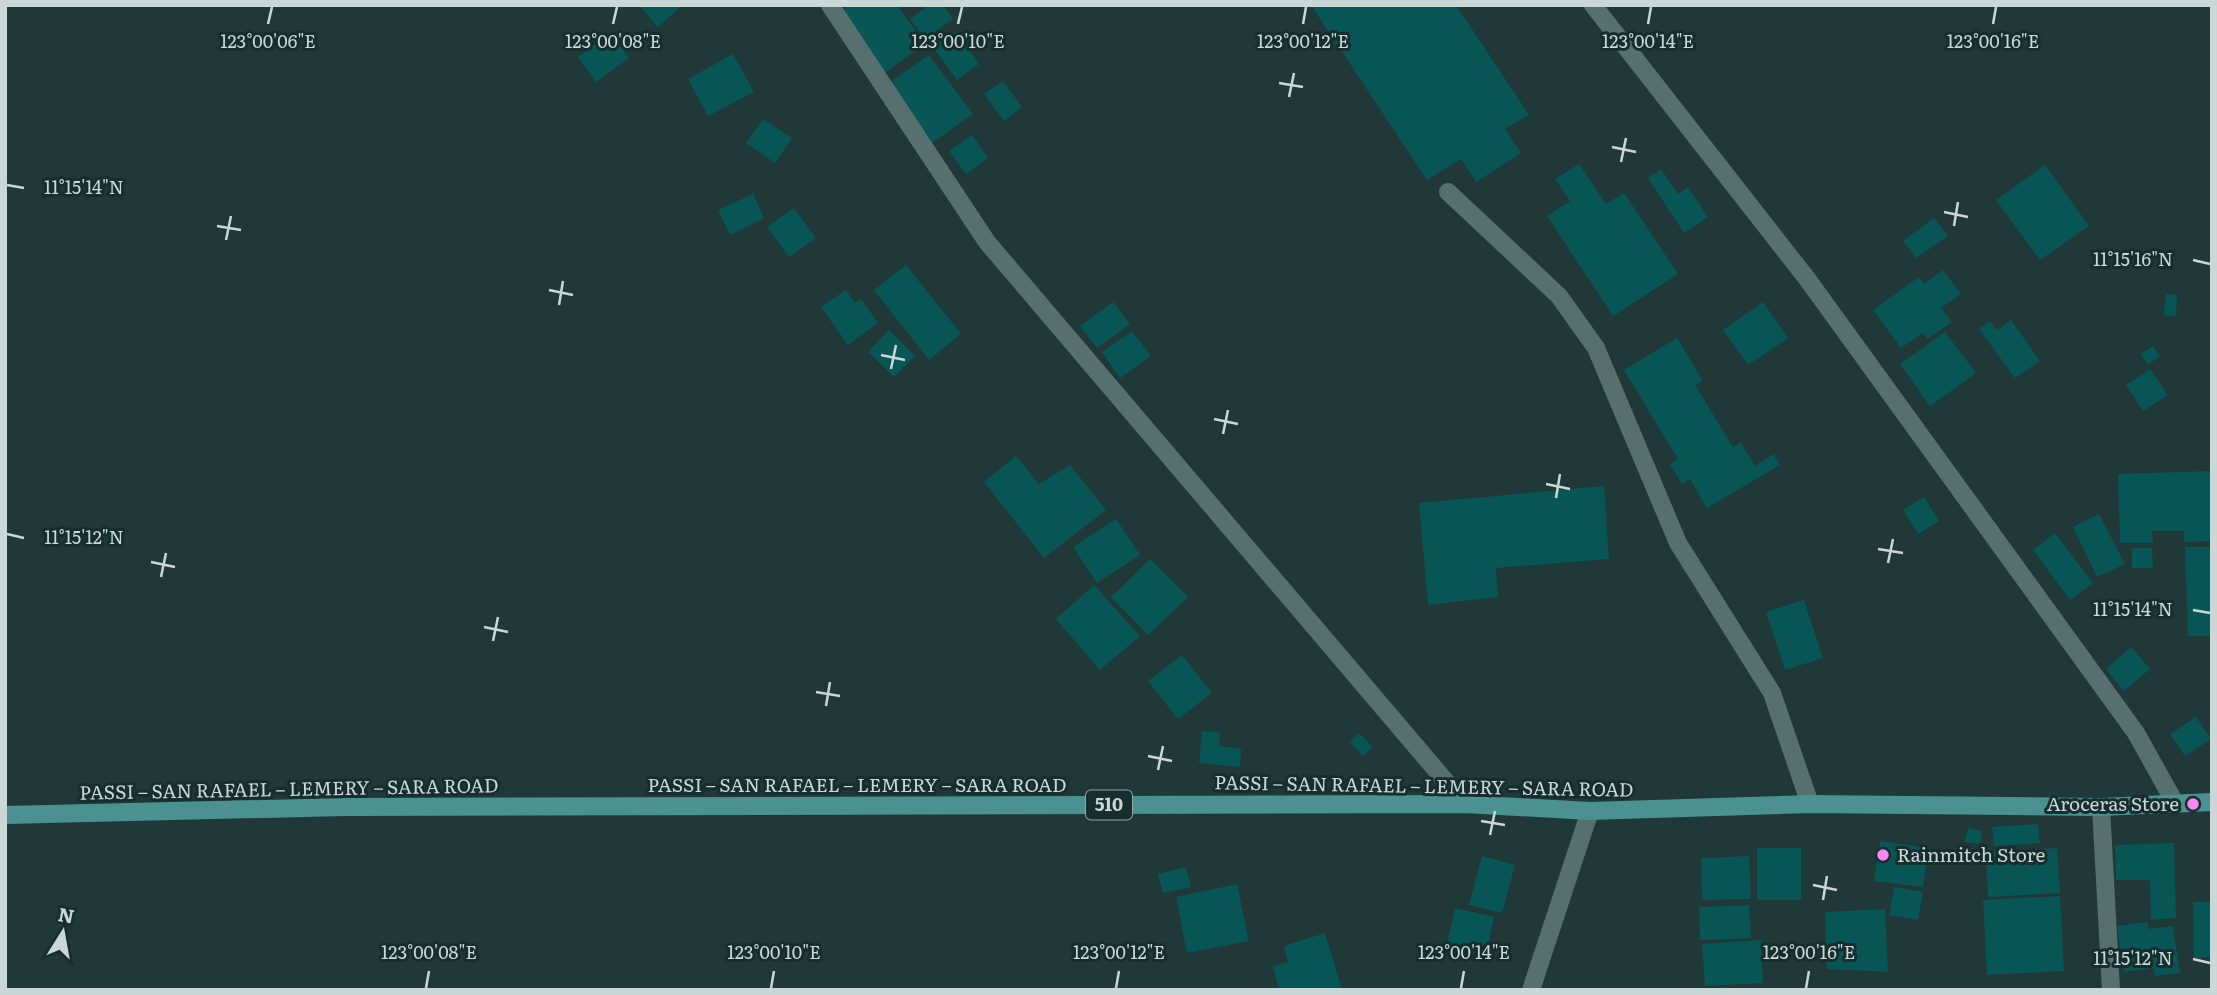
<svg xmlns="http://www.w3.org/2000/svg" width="2217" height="995" font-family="Literata,serif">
  <rect width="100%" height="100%" fill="#203838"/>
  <path fill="#095657" d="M639,5h37l3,3 -21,19z
    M850,5h47l28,39 -42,30 -44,-61z
    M929,5h14l10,14 -28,20 -15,-20z
    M1311,5h145l73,110 -24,14 16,24 -45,29 -15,-23 -34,21z
    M956,31l23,33 -22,16 -24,-33z
    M610,33l19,25 -33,24 -18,-25z
    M733,54l21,38 -46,24 -20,-37z
    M929,55l44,59 -44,31 -43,-60z
    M1003,81l19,26 -18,14 -20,-27z
    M763,119l29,19 -17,25 -29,-20z
    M972,135l16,23 -22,16 -17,-23z
    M1579,164l27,40 18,-11 54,81 -65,42 -66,-100 23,-15 -15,-22z
    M2045,165l44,61 -49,34 -44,-60z
    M1661,169l17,25 10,-7 20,30 -24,16 -36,-55z
    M753,194l11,24 -34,17 -12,-25z
    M794,208l22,30 -27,19 -22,-30z
    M1934,218l14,18 -32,22 -13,-17z
    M906,265l55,69 -32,26 -55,-70z
    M1943,270l18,24 -20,14 11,14 -25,17 -4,-6 -22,15 -28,-38 46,-33 5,7z
    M846,290l9,13 6,-4 17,24 -30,22 -27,-38z
    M2166,294l11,1 -1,21 -12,-1z
    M1113,302l17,22 -33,24 -17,-22z
    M1763,302l25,36 -40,27 -25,-35z
    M2011,320l29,41 -25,17 -36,-49 11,-8 7,9z
    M889,330l26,26 -21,21 -26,-25z
    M1132,331l19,25 -31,22 -18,-26z
    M1945,332l31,41 -46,33 -30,-42z
    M1677,338l26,43 -8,4 38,62 8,-4 14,23 19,-12 6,11 -73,43 -17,-29 -8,5 -12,-20 8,-5 -54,-89z
    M2153,346l7,10 -12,9 -7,-11z
    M2150,369l18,26 -25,16 -17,-26z
    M1016,456l23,28 31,-19 36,45 -62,48 -60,-76z
    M2212,471v70l-28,1v-11h-32l1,12h-33l-2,-69z
    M1604,486l5,73 -113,9 2,29 -70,8 -9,-102z
    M1924,497l15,24 -21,13 -15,-24z
    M2099,514l26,50 -28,13 -24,-50z
    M1116,519l24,36 -43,28 -24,-36z
    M2055,533l38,50 -23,17 -37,-50z
    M2185,547h27v89h-24z
    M2132,548h20l1,20h-21z
    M1150,559l38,38 -40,38 -37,-38z
    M1094,585l46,51 -40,34 -44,-51z
    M1804,600l19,58 -38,12 -19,-58z
    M2131,647l19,22 -26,22 -18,-22z
    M1182,655l30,38 -34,26 -30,-38z
    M2196,717l15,22 -26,17 -15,-22z
    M1202,731l18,2 -1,13 22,3 -1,18 -41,-4z
    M1359,733l14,14 -10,9 -13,-14z
    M2038,824l2,19 -46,3 -2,-19z
    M1968,828l14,3 -2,13 -15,-2z
    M1880,841l48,7 -5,39 -49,-6z
    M2174,843l2,75 -25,2 -1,-40h-34l-1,-35z
    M1757,848h44v52h-44z
    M2057,848l3,45 -72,4 -2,-45z
    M1482,856l33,9 -13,48 -33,-8z
    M1749,856l2,43 -49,1 -1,-42z
    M1186,867l5,20 -28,6 -5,-19z
    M1237,884l12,57 -62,12 -11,-56z
    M1894,887l29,5 -5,28 -29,-5z
    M2060,896l4,75 -77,4 -4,-75z
    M2193,902h19v55l-18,1z
    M1749,905l2,33 -51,2 -1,-33z
    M1455,908l39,9 -8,39 -40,-9z
    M1885,909l3,63 -61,-3 -2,-57z
    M2147,922l2,7 24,-3 7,47 -25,3 -2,-8 -29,4 -7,-46z
    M1325,933l17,57h-63l-6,-24 15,-4 -4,-16z
    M1761,940l2,43 -58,3 -3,-42z"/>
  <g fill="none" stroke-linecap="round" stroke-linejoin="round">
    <path stroke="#56706f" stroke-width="18" d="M1448,192l111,104 37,52 82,195 94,150 38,111"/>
    <path stroke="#56706f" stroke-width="18" d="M830,5l157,237 478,562
      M1593,5l215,275 328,453 39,70
      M2101,807l10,183
      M1531,990l59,-179"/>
    <path stroke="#4c9191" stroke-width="18" d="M5,815l341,-8 1119,-3 125,7 220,-7 291,3 111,-5"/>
  </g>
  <path fill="none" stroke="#c9d7d7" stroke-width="2.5" d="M268,24l4,-17M613,24l4,-17M958,24l4,-17M1303,24l3,-17M1648,24l3,-17M1993,24l3,-17M1279,83l24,4M1289,97l5,-24M1612,147l24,5M1621,162l5,-24M7,185l17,3M1944,212l24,5M217,226l24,4M1954,226l4,-24M226,240l5,-24M2193,260l17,4M549,290l24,5M559,305l4,-24M881,355l24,5M891,369l5,-24M1214,419l24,5M1223,434l5,-24M1546,484l24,5M1556,498l4,-24M7,534l17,4M1878,549l25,4M151,562l24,5M1888,563l5,-24M161,577l5,-24M2193,610l17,3M484,627l24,5M493,641l5,-24M816,692l24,4M826,706l4,-24M1148,756l24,5M1158,770l5,-24M1481,821l24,4M1490,835l5,-24M1813,885l24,5M1823,900l4,-24M2193,959l17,4M426,988l3,-17M771,988l3,-17M1116,988l3,-17M1461,988l3,-17M1806,988l3,-17"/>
  <g fill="#f489f1" stroke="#162e2e" stroke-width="2.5">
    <circle cx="2193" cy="804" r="7"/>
    <circle cx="1883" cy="855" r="7"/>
  </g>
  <g text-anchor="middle" stroke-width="6" stroke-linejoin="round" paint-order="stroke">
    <rect fill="#162e2e" stroke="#93a4a4" stroke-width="2" x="1086" y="790.5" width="46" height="29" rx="5"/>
    <g font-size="18" font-weight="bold" fill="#c9d7d7">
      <text x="1109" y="811">510</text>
    </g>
    <g font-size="19" fill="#c9d7d7" stroke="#162e2e">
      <text x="857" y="792">PASSI – SAN RAFAEL – LEMERY – SARA ROAD</text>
      <text transform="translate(1424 786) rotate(1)" y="7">PASSI – SAN RAFAEL – LEMERY – SARA ROAD</text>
      <text transform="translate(289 789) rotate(-1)" y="7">PASSI – SAN RAFAEL – LEMERY – SARA ROAD</text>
    </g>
    <g font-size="19" fill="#c9d7d7" stroke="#162e2e" text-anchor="end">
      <text x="2179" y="811">Aroceras Store</text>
      <text x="1897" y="862" text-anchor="start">Rainmitch Store</text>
    </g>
  </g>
  <g font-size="18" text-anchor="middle" fill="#c9d7d7" stroke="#162e2e" stroke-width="6" stroke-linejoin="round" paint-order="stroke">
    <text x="268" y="48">123°00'06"E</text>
    <text x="613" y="48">123°00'08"E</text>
    <text x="958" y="48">123°00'10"E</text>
    <text x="1303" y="48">123°00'12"E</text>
    <text x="1648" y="48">123°00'14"E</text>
    <text x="1993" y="48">123°00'16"E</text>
    <text x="84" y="194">11°15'14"N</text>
    <text x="2133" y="266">11°15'16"N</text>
    <text x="84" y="544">11°15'12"N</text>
    <text x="2133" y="616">11°15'14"N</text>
    <text x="429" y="959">123°00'08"E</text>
    <text x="774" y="959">123°00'10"E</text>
    <text x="1119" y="959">123°00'12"E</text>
    <text x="1464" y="959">123°00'14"E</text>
    <text x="1809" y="959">123°00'16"E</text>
    <text x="2133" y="965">11°15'12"N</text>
  </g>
  <rect width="2217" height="995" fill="none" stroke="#c9d7d7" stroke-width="14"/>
  <g transform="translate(63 932) rotate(11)" stroke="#162e2e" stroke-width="5" paint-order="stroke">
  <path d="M0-5L12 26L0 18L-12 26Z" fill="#c9d7d7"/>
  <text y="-10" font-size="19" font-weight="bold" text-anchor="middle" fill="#c9d7d7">N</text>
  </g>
</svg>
